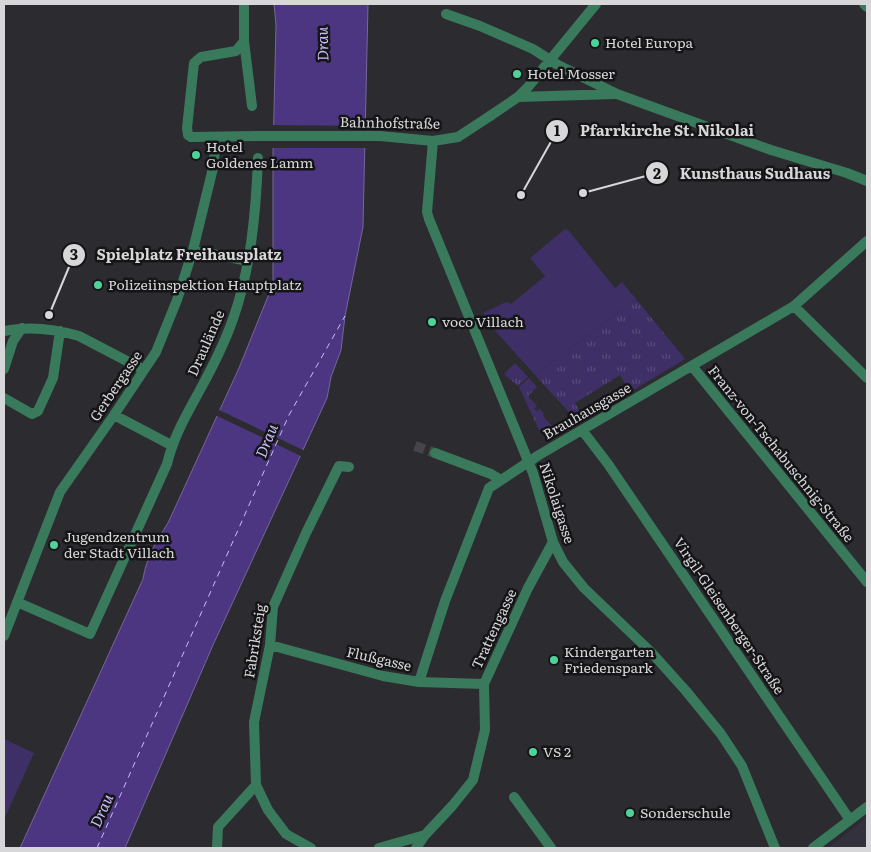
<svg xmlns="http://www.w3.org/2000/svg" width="871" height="852" font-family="Literata,serif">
  <defs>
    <pattern id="grass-tufts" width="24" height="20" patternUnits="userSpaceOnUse" patternTransform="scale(1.25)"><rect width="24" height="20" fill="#3e2f66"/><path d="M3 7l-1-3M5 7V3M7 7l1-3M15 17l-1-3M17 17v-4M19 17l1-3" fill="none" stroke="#594c7b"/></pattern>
  </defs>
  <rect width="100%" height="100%" fill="#2c2b30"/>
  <path fill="#33313c" d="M867,817v31h-39l28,-22z"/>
  <path fill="url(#grass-tufts)" d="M636,299l49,60 -55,33 -10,-17 -45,28 9,17 -5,3 -44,-48z
    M515,363l13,14 -10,9 -14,-12z
    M529,378l8,9 -9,9 9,10 -3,3 3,2 3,-2 4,5 -1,2 9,10 -13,4 -20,-43z"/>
  <path fill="#3e2f66" d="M565,229l4,2 46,57 7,-6 14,17 -101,76 -47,-52 -5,-10 23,-11 5,2 34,-28 -15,-18z
    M4,739l30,14 -30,67z"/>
  <path fill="#4c3681" stroke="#76669b" d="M274,4h94l-5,223 -18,89 -4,34 -10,27 -4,21 -114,247 -88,203h-105l123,-269c3,-21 14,-39 25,-56l71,-155 34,-84v-131l3,-128z"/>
  <path fill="#2c2b30" d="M271,125l97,1v22h-98z
    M217,409l88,42 -2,6 -88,-42z"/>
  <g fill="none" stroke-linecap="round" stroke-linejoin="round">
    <path stroke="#c9bbfc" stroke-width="1" stroke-dasharray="6 5" stroke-linecap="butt" d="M97,848l192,-433 56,-99"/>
    <path stroke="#464549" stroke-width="10" stroke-dasharray="10 5" stroke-linecap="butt" d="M415,446l20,7"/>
    <path stroke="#3a7a5c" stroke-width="10" d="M244,4v37l8,65
      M446,14l34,12 53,23 25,16 59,29 154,56 76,23 20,8
      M244,41l-8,10 -35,6 -7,6 -7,65 1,7 3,2 69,-1h120l53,5
      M518,97l97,-3
      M490,116l28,-19 10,-10 68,-83
      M193,250l55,11
      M794,306l73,72
      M4,331c24,-5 51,-2 75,5l65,34
      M692,366l175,216
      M4,369l9,-28 9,-13
      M4,398l28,16 6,-3 15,-33 7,-47
      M114,415l57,30
      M582,430l26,34 242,356
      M435,453l56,21 10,6
      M17,602l73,32 77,-170c7,-29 20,-50 34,-76 12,-22 24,-46 32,-69 18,-51 23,-107 25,-161
      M4,636l56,-144 54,-77 42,-63 21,-52 16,-50 21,-86 1,-27
      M270,645l113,31 36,6 65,2
      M419,682l26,-81 44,-113 50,-33 255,-149 73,-65
      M514,797l37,51
      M217,848l1,-21 38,-42
      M311,848l-25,-14 -18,-24 -12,-25 -2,-63 16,-77 3,-38 33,-74 33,-67 10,1
      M379,848l46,-13
      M416,848l9,-13 28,-30 20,-25 12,-50 -1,-46 44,-96 25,-46
      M813,848l54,-41"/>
    <path stroke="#3a7a5c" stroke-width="10" d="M864,4l3,3
      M490,116l-32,21 -25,4 -6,71 2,7 104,254 20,69 10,20 21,26 67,64 35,39 35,43 21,32 33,82"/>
  </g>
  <g fill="#4dd39a" stroke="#151416" stroke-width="2">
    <circle cx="595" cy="43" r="5"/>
    <circle cx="517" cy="74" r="5"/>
    <circle cx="196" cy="155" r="5"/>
    <circle cx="98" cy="285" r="5"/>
    <circle cx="432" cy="322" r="5"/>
    <circle cx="54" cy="545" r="5"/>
    <circle cx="554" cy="660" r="5"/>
    <circle cx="533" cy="752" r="5"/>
    <circle cx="630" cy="813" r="5"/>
  </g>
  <g text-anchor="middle" stroke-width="5" stroke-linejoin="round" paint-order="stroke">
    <g font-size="14" fill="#d7d6d9" stroke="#151416" text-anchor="start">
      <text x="605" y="48">Hotel Europa</text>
      <text x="527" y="79">Hotel Mosser</text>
      <text x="206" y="152">Hotel<tspan x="206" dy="16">Goldenes Lamm</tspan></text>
      <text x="108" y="290">Polizeiinspektion Hauptplatz</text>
      <text x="442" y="327">voco Villach</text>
      <text x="64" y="542">Jugendzentrum<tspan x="64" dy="16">der Stadt Villach</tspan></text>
      <text x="564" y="657">Kindergarten<tspan x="564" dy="16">Friedenspark</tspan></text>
      <text x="543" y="757">VS 2</text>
      <text x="640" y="818">Sonderschule</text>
    </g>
    <g font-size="14" fill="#d7d6d9" stroke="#151416">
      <text transform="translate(390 123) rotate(1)" y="5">Bahnhofstraße</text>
      <text transform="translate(206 343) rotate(-66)" y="5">Draulände</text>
      <text transform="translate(116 386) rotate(-56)" y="5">Gerbergasse</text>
      <text transform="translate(587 411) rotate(-30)" y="5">Brauhausgasse</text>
      <text transform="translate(781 454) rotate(51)" y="5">Franz-von-Tschabuschnig-Straße</text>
      <text transform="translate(557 503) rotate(72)" y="5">Nikolaigasse</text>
      <text transform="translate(729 616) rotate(56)" y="5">Virgil-Gleisenberger-Straße</text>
      <text transform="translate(494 629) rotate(-65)" y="5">Trattengasse</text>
      <text transform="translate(255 641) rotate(-81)" y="5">Fabriksteig</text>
      <text transform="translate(379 659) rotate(13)" y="5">Flußgasse</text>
    </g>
    <g font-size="15" font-style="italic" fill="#c9bbfc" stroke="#151416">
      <text transform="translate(323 44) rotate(-92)" y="5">Drau</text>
      <text transform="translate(267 441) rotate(-68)" y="5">Drau</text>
      <text transform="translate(102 811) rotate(-66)" y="5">Drau</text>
    </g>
  </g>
  <path fill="none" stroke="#d7d6d9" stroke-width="2" d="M521 195L557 131M583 193L657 173M49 315L74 255"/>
  <g fill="#d7d6d9" stroke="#151416" stroke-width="2">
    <circle cx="521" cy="195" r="5"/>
    <circle cx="583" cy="193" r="5"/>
    <circle cx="49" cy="315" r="5"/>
    <circle cx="557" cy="131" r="12"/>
    <circle cx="657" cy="173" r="12"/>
    <circle cx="74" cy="255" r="12"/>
  </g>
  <g font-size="15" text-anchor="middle" font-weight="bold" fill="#111">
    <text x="557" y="136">1</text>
    <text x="657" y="179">2</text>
    <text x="74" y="260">3</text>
  </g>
  <g font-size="15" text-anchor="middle" font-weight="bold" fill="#d7d6d9" stroke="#151416" stroke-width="5" stroke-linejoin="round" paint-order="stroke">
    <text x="667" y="136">Pfarrkirche St. Nikolai</text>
    <text x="755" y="179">Kunsthaus Sudhaus</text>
    <text x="189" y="260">Spielplatz Freihausplatz</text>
  </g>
  <rect width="871" height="852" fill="none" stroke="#d7d6d9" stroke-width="10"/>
</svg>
